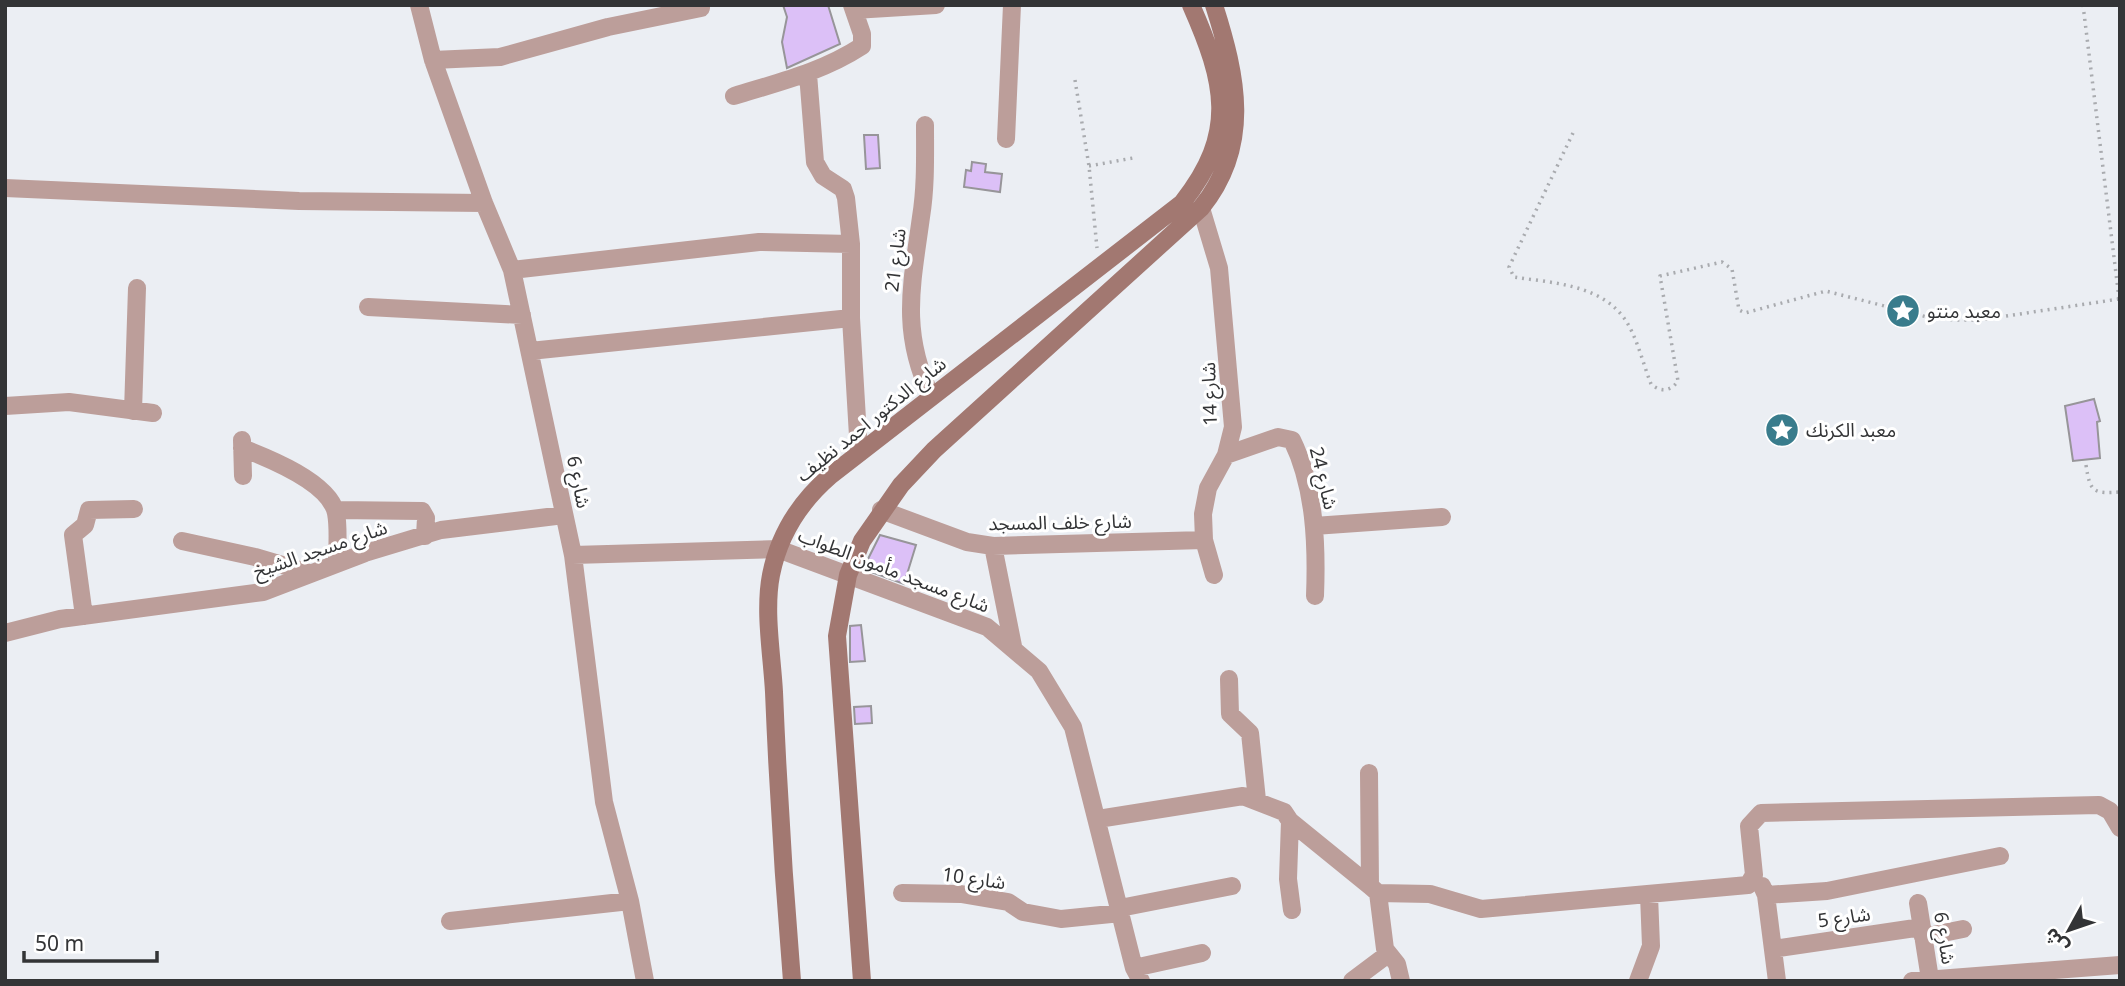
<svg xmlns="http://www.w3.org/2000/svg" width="2125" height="986" font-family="'Noto Sans','Noto Sans Arabic',sans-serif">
  <rect width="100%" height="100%" fill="#ebeef3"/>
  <path fill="#dcc0f7" stroke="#979599" stroke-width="2" d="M783,5h45l12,39 -53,24 -5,-26 5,-25z
    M864,135h14l2,33 -14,1z
    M972,162l14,2 -1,8 17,2 -2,18 -36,-5 2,-17 5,1z
    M2094,399l6,22 -3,1 3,36 -27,3 -8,-55z
    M880,535l36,10 -12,39 -41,-15z
    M861,625l4,36 -15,1v-36z
    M871,706l1,17 -17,1 -1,-17z"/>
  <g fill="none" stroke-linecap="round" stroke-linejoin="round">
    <path stroke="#a9abaf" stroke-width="3.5" stroke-dasharray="2 5" stroke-linecap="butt" d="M2083,5l36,293
      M1075,80l14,86 8,82
      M1573,133l-64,134 5,10c38,6 85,7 110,41 13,18 19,46 27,66 10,9 20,7 27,-3l-18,-105 62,-14 10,7 7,41 6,3 81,-22 101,26 28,3h25l139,-21
      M1089,166l44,-8
      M2086,465c4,27 7,29 34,27"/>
    <path stroke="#bc9e9a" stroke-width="18" d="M419,5l14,55 51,143 28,67 61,285 31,247 26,99 15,80
      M854,10l82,-5
      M433,60l67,-3 108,-30 93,-19
      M808,74l7,88 8,14 20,13 3,9 5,46v74l8,135
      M734,96c45,-14 88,-24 128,-50v-12l-10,-29
      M925,125c0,31 1,61 -4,92 -9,67 -21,114 10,179
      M1006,139l6,-134
      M5,188l294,13 185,2
      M1201,208l18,60 14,159 -7,28 -18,33 -5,26 1,26 10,35
      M512,270l247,-28 92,2
      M368,307l154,8
      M530,351l321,-33
      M5,406l64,-4 84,11
      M133,411l4,-123
      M242,440l1,36
      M242,448c26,10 87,34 94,65 3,16 1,34 1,50
      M1226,455l52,-18 14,3c23,47 25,105 23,156
      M336,510l86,1 4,7 -1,18
      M881,510l86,32 26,4 211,-6
      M1314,526l128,-9
      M182,541l73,16 54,16
      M993,546l20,100
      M573,555l205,-6 209,78 52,44 34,56 61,241 7,13
      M84,616l-11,-81 12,-10 4,-15 45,-1
      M5,633l55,-14 203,-27 102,-39 76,-23 123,-15
      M1229,679l1,35 20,19 7,67
      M1369,773l1,113 8,7 52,1 51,15 267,-24 6,-10 -5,-49 12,-13 338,-8 11,6 10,17
      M1098,819l145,-23 41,16 6,9 -2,58 4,31
      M1290,821l80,65
      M1762,886l4,9 11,86
      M902,893l59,1 47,8 15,10 38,7 60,-6
      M1378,893l7,56 12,15 4,17
      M1766,895l61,-4 173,-35
      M1918,903l12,76
      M1120,908l112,-22
      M450,921l180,-20
      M1923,937l40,-8
      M1773,949l149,-22
      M1134,968l68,-15
      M1352,981l36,-27
      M1638,981l13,-35 -2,-51
      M1912,981l208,-16"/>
    <path stroke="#a27871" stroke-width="18" d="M792,981c-8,-96 -14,-192 -18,-289 -2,-37 -10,-81 -3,-117 8,-41 29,-73 59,-99l352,-273c56,-70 43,-121 9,-198
      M862,981l-25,-345 11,-61 14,-34 39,-56 33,-35 267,-242c51,-63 36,-131 13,-203"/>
  </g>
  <defs>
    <g id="sight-disc" transform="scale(1.75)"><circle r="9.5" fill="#397c8c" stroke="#fff"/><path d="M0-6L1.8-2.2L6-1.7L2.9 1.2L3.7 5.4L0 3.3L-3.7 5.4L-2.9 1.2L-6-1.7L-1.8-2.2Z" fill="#fff"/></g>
  </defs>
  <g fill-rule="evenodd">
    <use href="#sight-disc" x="1903" y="311"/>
    <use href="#sight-disc" x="1782" y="430"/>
  </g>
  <g text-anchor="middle" stroke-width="6" stroke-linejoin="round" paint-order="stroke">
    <g font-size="19" fill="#333436" stroke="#fff">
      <text transform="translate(895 260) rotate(-83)" y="7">شارع 21</text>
      <text transform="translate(1209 394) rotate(-92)" y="7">شارع 14</text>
      <text transform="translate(871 419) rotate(-39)" y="7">شارع الدكتور احمد نظيف</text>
      <text transform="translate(1324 478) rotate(76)" y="7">شارع 24</text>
      <text transform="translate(579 482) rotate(78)" y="7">شارع 6</text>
      <text transform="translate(1060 522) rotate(-1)" y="7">شارع خلف المسجد</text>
      <text transform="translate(320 549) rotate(-19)" y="7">شارع مسجد الشيخ</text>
      <text transform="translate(894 570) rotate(21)" y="7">شارع مسجد مأمون الطواب</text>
      <text transform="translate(974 878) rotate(8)" y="7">شارع 10</text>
      <text transform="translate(1844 917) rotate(-8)" y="7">شارع 5</text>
      <text transform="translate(1945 938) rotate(81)" y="7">شارع 6</text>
    </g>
    <g font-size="19" fill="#333436" stroke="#fff" text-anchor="start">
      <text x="1927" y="318">معبد منتو</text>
      <text x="1806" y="437">معبد الكرنك</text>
    </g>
  </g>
  <rect width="2125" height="986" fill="none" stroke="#333436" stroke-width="14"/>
  <g transform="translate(2069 930) rotate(230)" stroke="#ffffff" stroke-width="5" paint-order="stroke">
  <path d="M0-5L12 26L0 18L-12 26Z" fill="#333436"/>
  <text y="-10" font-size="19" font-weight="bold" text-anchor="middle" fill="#333436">ش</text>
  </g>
  <path d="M24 951v10h133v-10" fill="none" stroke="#333436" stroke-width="3.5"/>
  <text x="35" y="951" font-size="21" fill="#333436" stroke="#ffffff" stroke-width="5" paint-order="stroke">50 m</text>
</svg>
